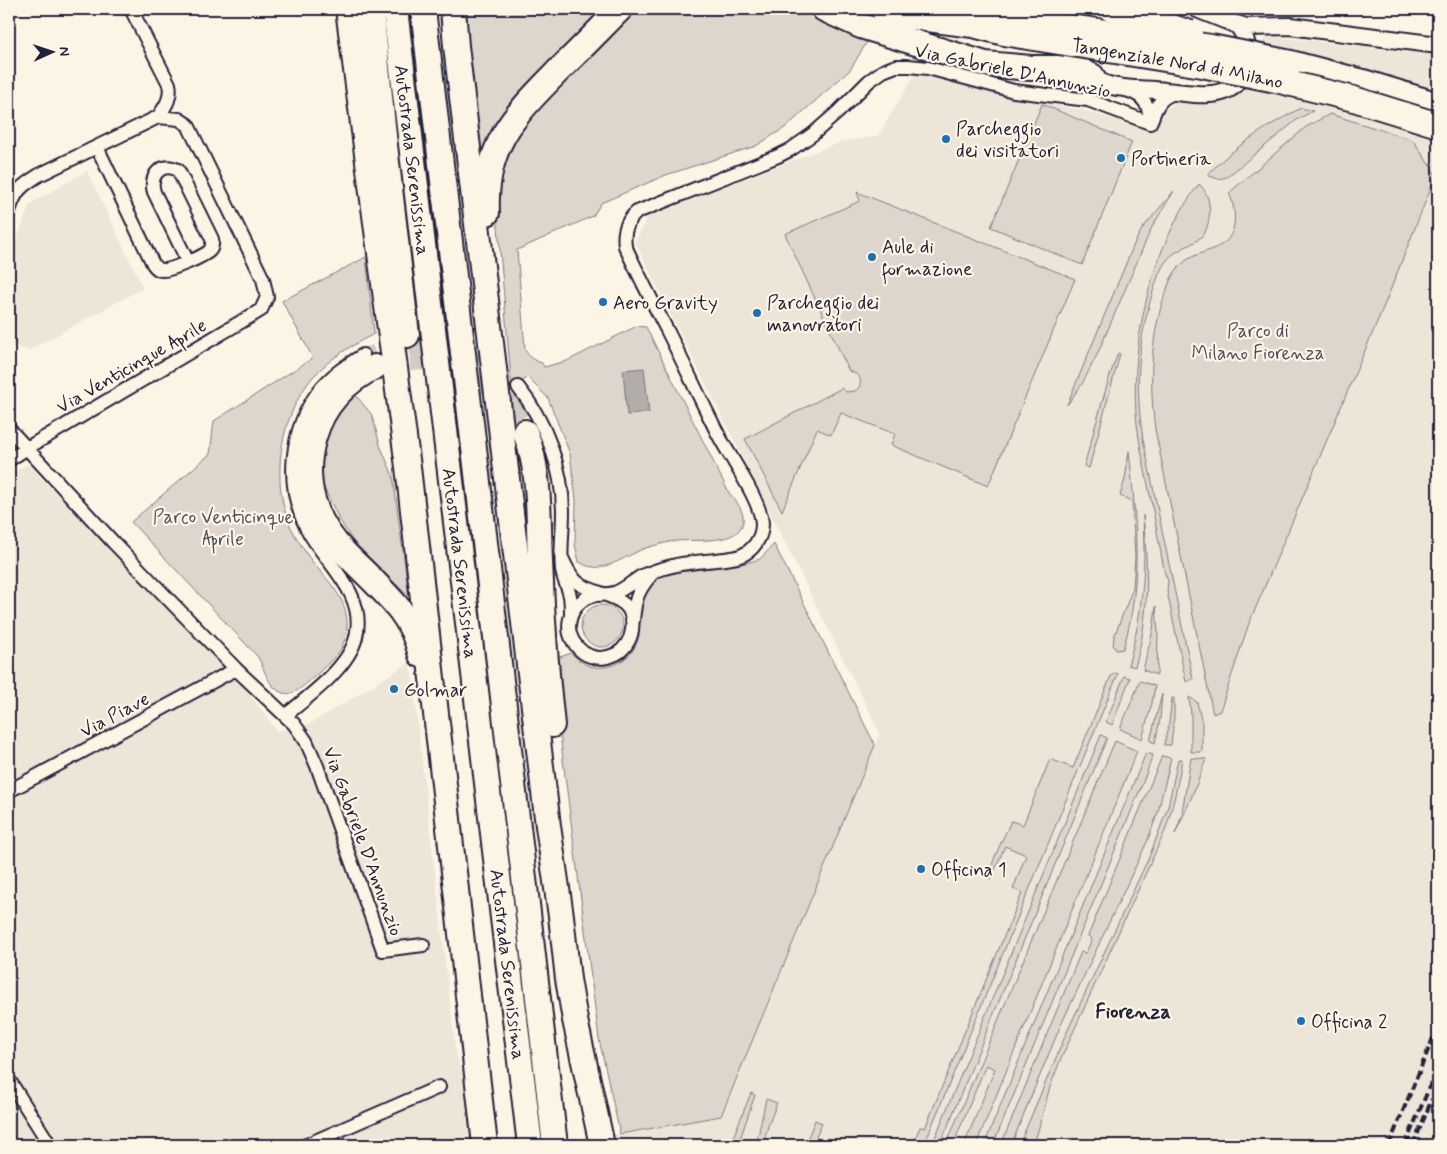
<svg xmlns="http://www.w3.org/2000/svg" width="1447" height="1154" font-family="Mynerve,sans-serif">
  <rect width="100%" height="100%" fill="#fcf5e5"/>
  <filter id="ink" filterUnits="userSpaceOnUse"><feTurbulence type="fractalNoise" baseFrequency=".02" numOctaves="2"/><feDisplacementMap in="SourceGraphic" scale="10" xChannelSelector="R" yChannelSelector="G"/><feConvolveMatrix kernelMatrix="1 2 1 2 8 2 1 2 1" color-interpolation-filters="sRGB"/></filter>
  <g filter="url(#ink)">
    <path fill="#ece5d8" d="M1269,36l169,19v1090h-867l-1,-3 151,-26 159,-383 -245,-491 13,-26 193,-74 37,-6 39,-65 106,28 59,11 72,21 12,-22 7,-5 11,-3 29,1 15,-4 29,-52z
      M87,171l56,117 -114,62 -20,-5v-84l21,-57z
      M27,464l86,85 125,130 39,52 33,-7 99,-61 3,12 44,379 10,32 10,59h-467v-670z"/>
    <path fill="#dcd6cc" stroke="#7f7c84" d="M462,9h149l-130,157z
      M633,9h176l59,31 -18,30 -64,57 -30,19 -90,29 -65,28 -8,13 -76,34 8,99c4,9 8,11 17,14l2,4 23,-6 70,-35 9,1 83,166c8,9 21,24 10,37 -12,15 -52,8 -70,12 -8,2 -18,4 -26,7 -12,5 -37,21 -50,18 -5,0 -10,-3 -14,-5l-4,-18 1,-44 -6,-46 -22,-56 -21,-21 -15,14 -15,-176v-29l17,-54 22,-26z
      M1042,104l90,38 -50,123 -91,-38z
      M1301,108l12,3 -15,8 -71,58 -9,2 -11,-4c28,-29 58,-48 94,-67z
      M1330,114l83,26 23,35 -50,126 -138,325 -28,85 -7,3 -58,-285c-6,-47 -5,-96 12,-140 3,-10 8,-19 16,-26 10,-9 26,-11 38,-18 18,-10 15,-37 8,-52l77,-66z
      M1199,184c11,10 13,28 8,43 -5,18 -29,19 -40,33 -8,10 -11,23 -15,35 -15,49 -17,94 -9,144l50,240 -7,3 -19,-91 1,-11 -3,-6c-6,-30 -11,-60 -17,-89 -5,-24 -10,-47 -12,-71 -5,-77 16,-168 63,-230z
      M1174,191l-22,36 -55,128 -15,29 -15,21 68,-163 7,-13z
      M857,192l218,87 -87,207 -97,-41 4,-11 -54,-21 -10,22 -14,-6 -35,82 -37,-72 97,-51 4,4 9,-1c6,-4 7,-10 3,-16l-9,-4 -64,-137 75,-33z
      M366,257l8,77c-22,11 -44,24 -61,43 -35,41 -45,112 -17,160 4,6 8,13 12,19 16,22 41,41 39,71 0,7 -3,15 -6,22 -5,8 -38,40 -47,43 -3,2 -8,2 -11,1 -15,-5 -18,-23 -25,-36l-127,-135 79,-68 4,-33 99,-63 -31,-57z
      M1118,353l2,1 -31,114 -5,-2 25,-88z
      M353,392l19,23 8,30 13,31 16,121 -57,-57 -14,-23 -16,-33 -1,-29 2,-21z
      M1129,451c7,66 14,134 -6,198l-7,1 -3,-5 1,-8 19,-49 2,-31 -3,-56 -12,-5 5,-17z
      M1143,515c5,53 7,100 -8,152l-7,-2c6,-21 11,-43 13,-65 4,-28 3,-56 2,-85z
      M774,544l101,201 -154,371 -101,18 -21,-95 -36,-279 -11,-100 19,-7c7,7 13,12 23,14 18,3 37,-8 43,-25 6,-15 -1,-26 2,-38 1,-4 4,-7 6,-10 8,-13 10,-16 25,-21l72,-9 18,-5z
      M581 626a21 21 0 1 1 42 0a21 21 0 1 1-42 0Z
      M1156,606l2,27 -1,42 -14,-5 10,-40z
      M1115,673l3,1 -194,471h-12l8,-18 5,1 97,-235 -9,-4 13,-34 -21,-9 -14,33 -2,-1c2,-17 15,-41 22,-57l12,4 27,-66 23,9 38,-92z
      M1124,676l6,2 -18,47 -6,-3z
      M1140,681l15,5 -3,17 -10,36 -22,-10z
      M1162,694l-2,25 -5,24 -5,-2z
      M1189,697l8,5 5,21v28l-1,1h-10v-38z
      M1172,698h2v20l-3,27h-7l5,-22z
      M1101,735l6,3 -167,407h-8z
      M1115,741l22,10 -161,394h-12l31,-76 -9,-4 -33,80h-7z
      M1146,753l7,2 -11,30 -149,360h-9z
      M1162,756l9,2 -13,54 -11,30 -87,185 -49,118h-10l80,-193 5,1 6,-14 -4,-3z
      M1191,758l15,1c-9,26 -19,50 -31,75l6,-16z
      M1178,759h4c-4,25 -9,48 -17,72l-105,230 -10,26 -16,58h-15l47,-111 84,-179 18,-48z
      M751,1093l4,2 -17,50h-8z
      M766,1099l11,4 -9,23 -5,19h-7z
      M815,1120l7,3 -9,22h-8z"/>
    <path fill="#b2adab" stroke="#78757e" d="M644,368l5,45 -22,2 -4,-45z"/>
    <g fill="none" stroke-linecap="round" stroke-linejoin="round">
      <path stroke="#d0cbc3" stroke-width="12" stroke-dasharray="12 6" stroke-linecap="butt" d="M363,355c36,-15 74,-15 110,2 16,7 30,20 45,30"/>
      <path stroke="#d0cbc3" stroke-width="24" stroke-dasharray="24 12" stroke-linecap="butt" d="M375,367c8,-3 17,-7 26,-8 51,-6 107,23 124,73"/>
      <g stroke="#22223b" stroke-width="16">
        <path id="minor" d="M131,9l38,75c3,13 -3,22 -11,33
          M1129,91c16,5 21,16 21,32
          M1151,121c5,-14 9,-25 25,-28
          M97,147l56,117c2,3 5,6 9,6 7,1 44,-14 48,-20 3,-3 2,-7 2,-11l-34,-69c-17,-9 -29,6 -24,22l34,70
          M9,211c7,-21 11,-24 30,-36l119,-58 21,2 9,6 75,154 4,18 -6,13 -234,138 -18,12
          M518,387c27,33 45,82 45,125 0,20 -3,39 -1,58 1,9 6,17 8,26 1,6 1,13 1,19
          M9,429l105,114 122,126 58,55 12,17 11,25 66,184 40,-5
          M562,558c4,9 8,18 16,25 21,15 59,10 54,47 -1,10 -8,20 -16,24 -8,4 -18,5 -26,2 -9,-3 -17,-12 -20,-22 -4,-16 6,-34 22,-38 7,-2 15,-1 22,-3 10,-3 18,-11 26,-16 11,-6 25,-9 36,-12 16,-3 33,-4 49,-6 5,-1 10,-1 15,-3 13,-5 22,-18 22,-32 0,-21 -32,-67 -43,-88 -17,-33 -33,-68 -50,-102 -15,-29 -30,-58 -44,-88 -2,-14 1,-25 12,-34l141,-56 12,-6 23,-16 25,-22 31,-31 14,-10 13,-5h13l19,2 86,23 74,9 62,23
          M633,621c2,-22 4,-30 19,-47
          M286,715c23,-19 63,-48 70,-78 11,-45 -32,-74 -50,-110 -21,-43 -16,-98 13,-136 12,-16 28,-26 44,-36
          M9,791l227,-122
          M9,1080l41,65
          M306,1145l133,-58"/>
      </g>
      <g stroke="#22223b" stroke-width="20">
        <path id="tertiary" d="M1082,9c-13,31 -8,67 30,77 16,4 36,3 53,5 19,1 46,8 64,-2 22,-12 24,-48 8,-64l-40,-16
          M1233,23l13,4 44,-1 148,19"/>
      </g>
      <g stroke="#22223b" stroke-width="28">
        <g id="motorway">
          <path d="M348,9l60,458 77,678"/>
          <path d="M371,9l14,136 22,190"/>
          <path id="s1" d="M395,9l135,1136"/>
          <path d="M423,9l132,1136"/>
          <path d="M453,9l3,37 92,780 13,90 7,63 7,41 27,125"/>
          <path d="M824,9l37,17 124,38 46,4h33l14,2 14,6"/>
          <path d="M883,9l22,7 68,9"/>
          <path d="M1291,63l72,19 75,23"/>
          <path d="M487,213c-3,-68 26,-96 71,-142 21,-20 41,-41 62,-62"/>
          <path d="M375,367c-29,14 -52,38 -61,70 -13,44 0,86 33,118 18,18 37,35 53,55 10,13 17,29 21,45"/>
          <path d="M525,432c16,40 13,86 15,129 2,55 6,110 12,164"/>
        </g>
      </g>
      <use href="#minor" stroke="#fcf5e5" stroke-width="12"/>
      <use href="#tertiary" stroke="#fcf5e5" stroke-width="16"/>
      <use href="#motorway" stroke="#fcf5e5" stroke-width="24"/>
      <path stroke="#22223b" stroke-width="4" stroke-dasharray="8 4" stroke-linecap="butt" d="M1389,1145l49,-119
        M1405,1145l33,-78
        M1413,1145l19,-46"/>
      <g stroke="#22223b" stroke-width="28" stroke-linecap="butt">
        <g id="motorway-bridge">
          <path d="M973,9l89,17 149,21 80,16"/>
          <path d="M1111,9l19,4 60,20"/>
          <path id="s2" d="M973,25l31,8 198,32 74,15 78,19 84,26"/>
        </g>
      </g>
      <use href="#motorway-bridge" stroke="#fcf5e5" stroke-width="24"/>
    </g>
  </g>
  <g fill="#1f6fb2" stroke="#fcf5e5" stroke-width="2">
    <circle cx="946" cy="139" r="5"/>
    <circle cx="1121" cy="158" r="5"/>
    <circle cx="872" cy="257" r="5"/>
    <circle cx="603" cy="302" r="5"/>
    <circle cx="757" cy="313" r="5"/>
    <circle cx="394" cy="689" r="5"/>
    <circle cx="921" cy="869" r="5"/>
    <circle cx="1301" cy="1021" r="5"/>
  </g>
  <g text-anchor="middle" stroke-width="4.5" stroke-linejoin="round" paint-order="stroke">
    <g font-size="19" fill="#22223b" stroke="#fcf5e5">
      <text dy="7" stroke="none"><textPath href="#s2" startOffset="208">Tangenziale Nord di Milano</textPath></text>
      <text transform="translate(1013 70) rotate(12)" y="7">Via Gabriele D'Annunzio</text>
      <text dy="7" stroke="none"><textPath href="#s1" startOffset="152">Autostrada Serenissima</textPath></text>
      <text transform="translate(131 365) rotate(-30)" y="7">Via Venticinque Aprile</text>
      <text dy="7" stroke="none"><textPath href="#s1" startOffset="558">Autostrada Serenissima</textPath></text>
      <text transform="translate(114 714) rotate(-28)" y="7">Via Piave</text>
      <text transform="translate(364 841) rotate(70)" y="7">Via Gabriele D'Annunzio</text>
      <text dy="7" stroke="none"><textPath href="#s1" startOffset="962">Autostrada Serenissima</textPath></text>
    </g>
    <g font-size="19" fill="#22223b" stroke="#fcf5e5" text-anchor="start">
      <text x="956" y="135">Parcheggio<tspan x="956" dy="22">dei visitatori</tspan></text>
      <text x="1131" y="165">Portineria</text>
      <text x="882" y="253">Aule di<tspan x="882" dy="22">formazione</tspan></text>
      <text x="613" y="309">Aero Gravity</text>
      <text x="767" y="309">Parcheggio dei<tspan x="767" dy="22">manovratori</tspan></text>
      <text x="404" y="696">Golmar</text>
      <text x="931" y="876">Officina 1</text>
      <text x="1311" y="1028">Officina 2</text>
    </g>
    <g font-size="19" fill="#504f5f" stroke="#fcf5e5">
      <text x="1258" y="337">Parco di<tspan x="1258" dy="22">Milano Fiorenza</tspan></text>
      <text x="223" y="523">Parco Venticinque<tspan x="223" dy="22">Aprile</tspan></text>
    </g>
    <g font-size="20" font-weight="bold" fill="#22223b" stroke="#fcf5e5">
      <text x="1133" y="1018">Fiorenza</text>
    </g>
  </g>
  <rect width="1447" height="1154" fill="none" stroke="#fcf5e5" stroke-width="30"/>
  <rect x="15" y="15" width="1417" height="1124" fill="none" stroke="#22223b" stroke-width="2" filter="url(#ink)"/>
  <g transform="translate(52 52) rotate(87)" stroke="#fcf5e5" stroke-width="4" paint-order="stroke">
  <path d="M0-4L9 19L0 12L-9 19Z" fill="#22223b"/>
  <text y="-8" font-size="14" font-weight="bold" text-anchor="middle" fill="#22223b">N</text>
  </g>
</svg>
